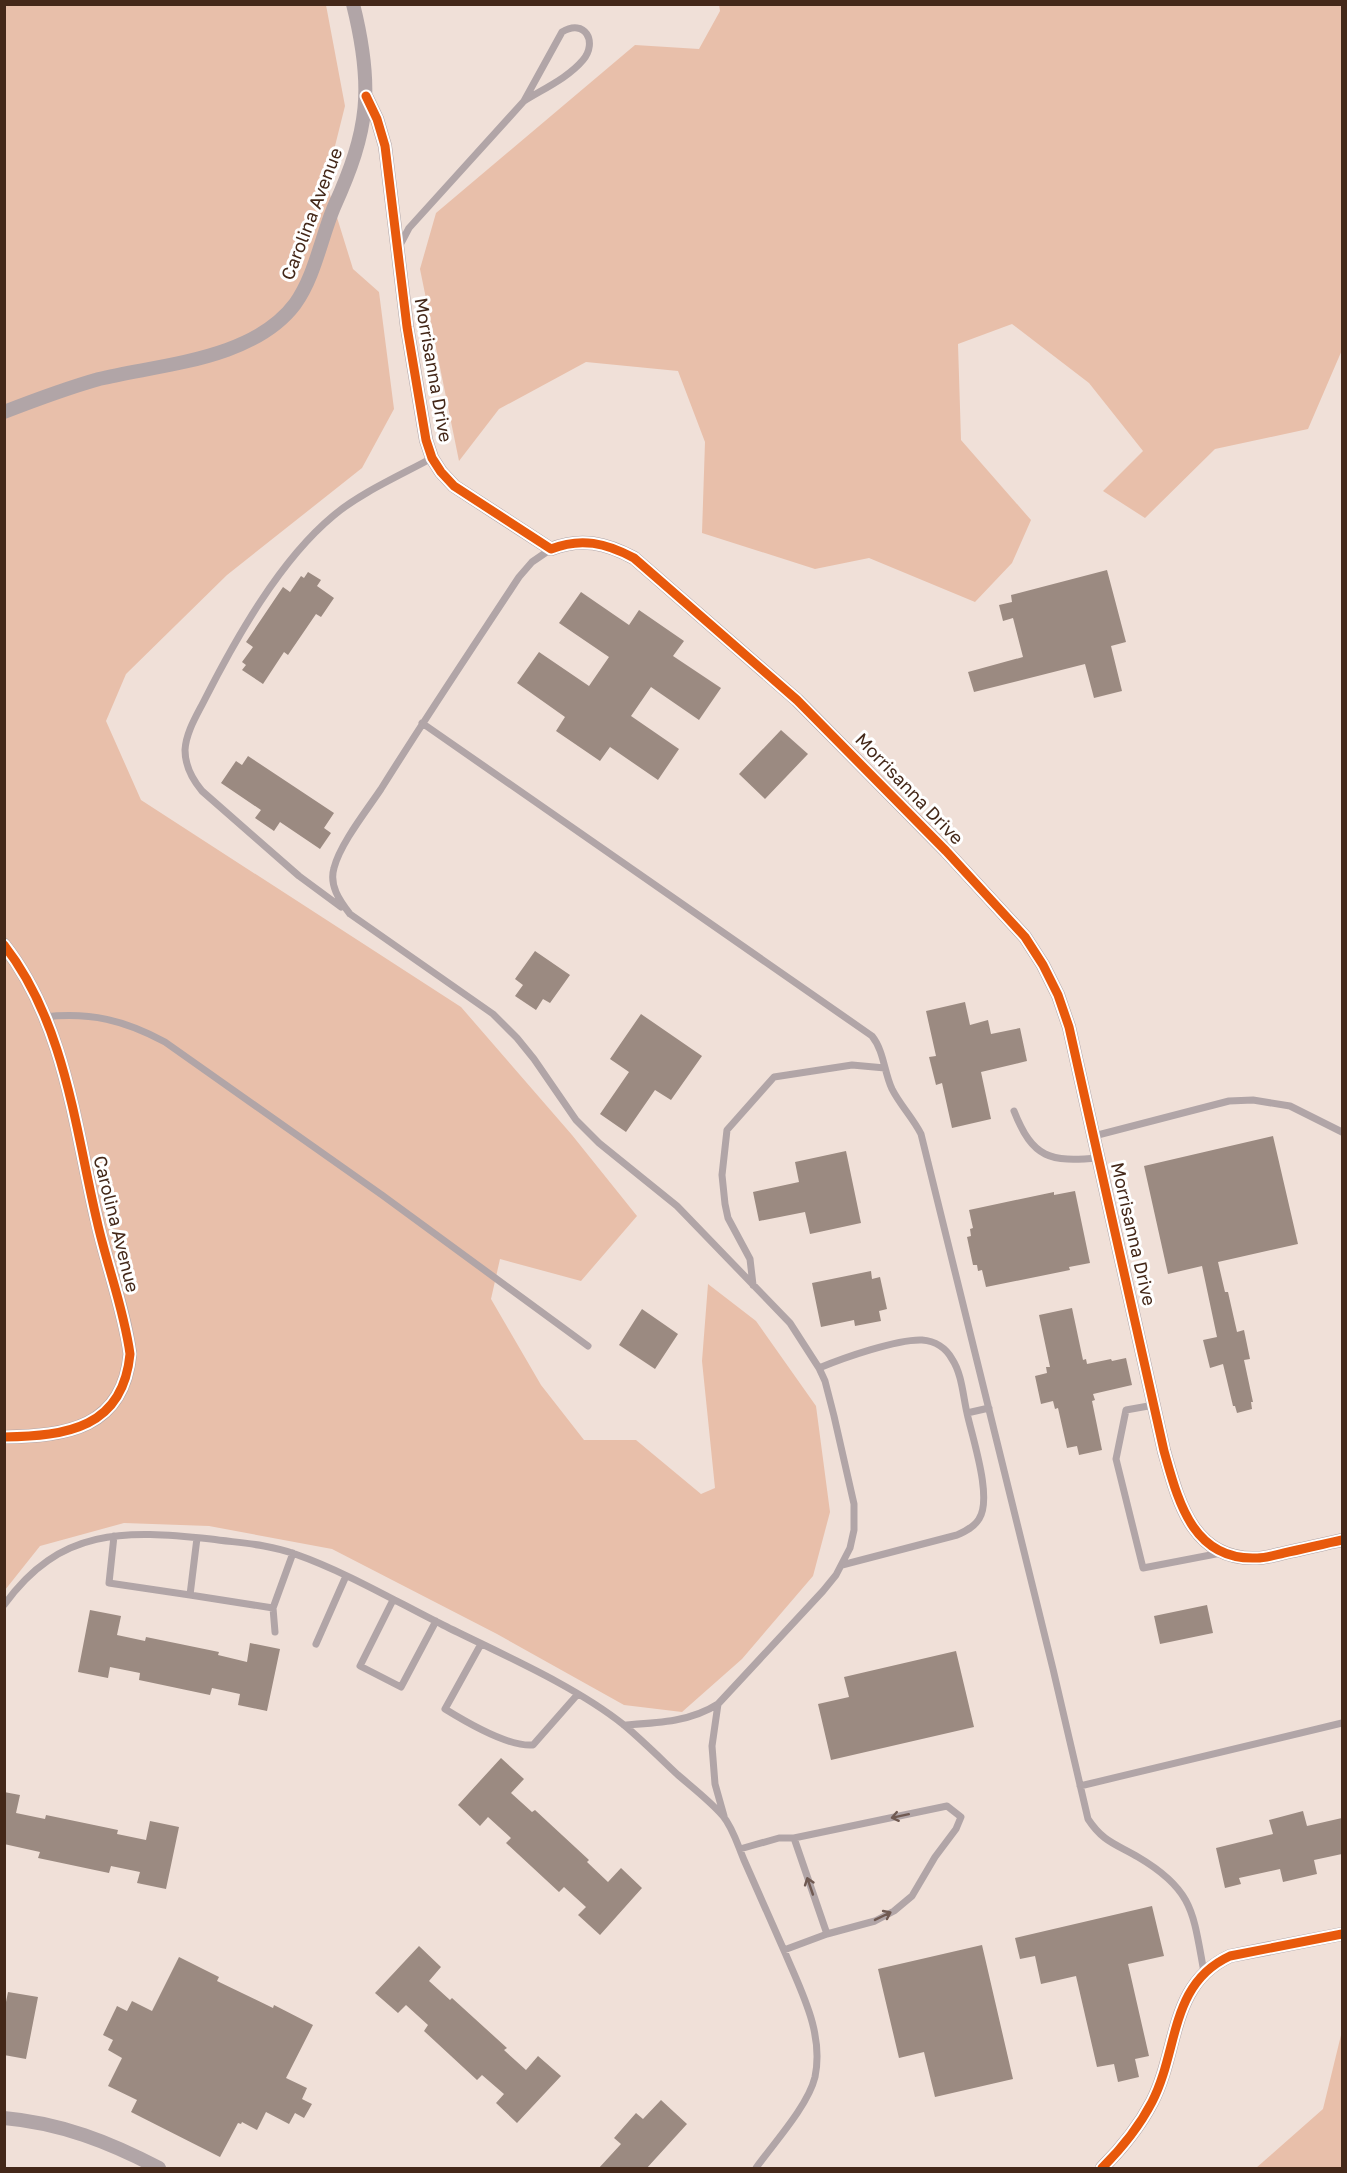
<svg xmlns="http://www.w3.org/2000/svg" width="1347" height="2173" font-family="'Golos Text',sans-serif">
  <rect width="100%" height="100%" fill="#f0e0d8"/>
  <path fill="#e8bfaa" d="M5,5h321l19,101 -19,76 27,87 26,23 15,117 -32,59 -135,107 -101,99 -20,47 35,79 320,207 111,128 65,81 -56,65 -81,-22 -9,40 50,86 43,55h52l65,54 14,-6 -13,-127 6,-77 48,37 60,85 14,106 -17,64 -71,83 -60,53 -58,-7 -127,-71 -165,-85 -123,-23 -85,-3 -84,23 -35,44z
    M719,5h623v345l-34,79 -93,20 -70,69 -42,-27 40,-40 -54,-68 -77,-59 -54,20 3,96 70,80 -19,43 -37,39 -106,-44 -54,11 -113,-36 3,-91 -27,-71 -92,-9 -87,47 -40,52 -39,-192 16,-56 199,-168 64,4 21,-38z
    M1342,2031v137h-86l67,-59z"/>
  <path fill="#9b8a81" d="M1107,570l19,72 -15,4 11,45 -28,7 -9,-34 -111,28 -6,-20 55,-15 -10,-39 -10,3 -4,-16 13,-3 -1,-7z
    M308,572l13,8 -4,6 17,12 -13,19 -5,-3 -28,41 -4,-3 -21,32 -21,-14 4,-5 -4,-3 11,-15 -7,-5 37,-55 7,5 11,-16 3,2z
    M581,592l48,33 10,-15 45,31 -11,15 48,32 -22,32 -48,-33 -20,29 48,33 -21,31 -48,-33 -10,14 -44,-30 9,-14 -48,-34 22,-31 50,34 20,-29 -50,-34z
    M781,730l27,24 -43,45 -26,-25z
    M248,756l86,57 -10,15 7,5 -11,16 -40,-27 -6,9 -19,-13 6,-8 -40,-27 15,-22 6,4z
    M535,951l35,24 -20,28 -7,-4 -7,11 -21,-14 8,-11 -8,-6z
    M965,1002l5,23 18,-5 3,14 29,-6 7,33 -46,11 10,47 -39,9 -10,-45 -6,2 -7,-28 7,-1 -10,-45z
    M641,1014l61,42 -31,44 -16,-10 -29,42 -26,-18 29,-42 -19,-13z
    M1273,1136l25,108 -80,18 7,30h3l9,40 7,-2 6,29 -6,1 9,42h-2l1,7 -15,4 -2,-7h-2l-10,-42 -13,4 -7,-28 14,-3 -15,-71 -34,8 -24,-108z
    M846,1151l15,72 -51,11 -5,-22 -46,9 -6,-29 46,-10 -4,-20z
    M1075,1191l15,72 -21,4 1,3 -84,17 -4,-17 -4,1 -1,-6h-4l-6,-28 4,-1 -1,-7 3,-1 -4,-18 85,-18v3z
    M871,1271l1,8 8,-2 7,32 -8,2 2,10 -26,5 -1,-6 -33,7 -9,-44z
    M1072,1308l11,52 3,-1 1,5 24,-5 1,2 14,-3 6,27 -39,9 2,6 -3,1 10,49 -23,5 -2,-9 -10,2 -9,-40 -3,1 -2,-8 -12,3 -6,-28 12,-3 -1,-6h4l-11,-52z
    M642,1309l36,25 -23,35 -36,-24z
    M1207,1605l6,28 -53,11 -6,-28z
    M90,1610l31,6 -4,19 28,6 1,-4 73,15 -1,3 29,7 3,-19 30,6 -13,62 -29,-6 2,-11 -28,-6 -2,7 -71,-15 1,-7 -30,-6 -2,11 -30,-6z
    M956,1651l18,76 -143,33 -13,-56 31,-7 -5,-20z
    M501,1758l23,21 -13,14 21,19 3,-2 54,50 -2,2 21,20 13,-14 21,20 -42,47 -22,-20 8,-8 -22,-20 -5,5 -53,-49 5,-5 -23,-21 -8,9 -22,-21z
    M4,1792l16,3 -4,18 29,6 1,-4 72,15 -1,4 29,6 4,-19 29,6 -13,62 -29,-6 3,-11 -29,-6 -2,7 -71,-15 2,-6 -36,-8z
    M1303,1811l4,15 35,-8v36l-28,6 3,14 -34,8 -3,-13 -41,9 2,6 -16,4 -9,-40 57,-14 -4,-14z
    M1152,1906l12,50 -36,8 21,92 -14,3 4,18 -21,5 -4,-18 -17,3 -21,-91 -35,8 -6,-28 -15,3 -5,-21z
    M982,1945l31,134 -78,18 -11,-45 -25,6 -21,-89z
    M419,1946l22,21 -12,14 21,19 2,-2 55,50 -3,2 22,20 12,-14 23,20 -44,47 -21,-20 8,-9 -22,-19 -5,5 -53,-49 4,-6 -22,-20 -8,8 -23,-20z
    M179,1957l40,20 -2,4 56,27 1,-3 39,20 -27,53 21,10 -5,11 10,5 -8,14 -9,-5 -6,11 -23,-12 -9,18 -15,-8 -1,2 -3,-1 -18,34 -89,-45 6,-12 -29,-14 14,-28 -14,-8 5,-10 -10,-5 14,-29 10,5 5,-10 20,10z
    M8,1992l30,5 -12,62 -22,-4v-43z
    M661,2100l26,24 -41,45h-48l23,-25 -7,-6 22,-25 7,6z"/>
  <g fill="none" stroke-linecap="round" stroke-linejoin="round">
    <path stroke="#b1a5a7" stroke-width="7" d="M400,245l9,-17 115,-127 38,-69c23,-14 36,10 21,28 -15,18 -40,29 -59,41
      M551,549l-19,13 -13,15c-46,70 -93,140 -138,212 -14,21 -41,55 -47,79 -5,17 5,32 16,46l143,100 24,24 17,21 42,61 23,23 78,63 113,117 29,45 6,13 9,35 20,88v26l-4,18 -14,27 -13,16 -105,113c-28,18 -61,19 -94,21
      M422,723l450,313c12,15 12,36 20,53 8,16 21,29 29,45l132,535 35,150c15,23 28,25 50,38 56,33 55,56 66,115
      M341,907l-42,-31 -97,-85c-10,-12 -17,-25 -17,-41 1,-18 12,-35 20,-51 31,-61 75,-139 128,-183 27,-23 68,-41 99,-58
      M44,1017c47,-5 80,3 121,25l217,153 206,151
      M1014,1111c19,48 36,51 84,47
      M1094,1136l135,-35 24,-1 37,6 52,26
      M753,1285l-3,-26 -22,-41 -3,-14 -3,-29 5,-45 47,-53 78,-12 33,3
      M819,1368c24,-10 78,-29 103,-28 13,1 24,8 30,19 10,15 11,37 15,54l22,-5
      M1154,1405l-28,5 -10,49 27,109 78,-15
      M114,1536l-5,47 81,12 7,-57
      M842,1565l115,-30c9,-4 17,-8 22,-16 14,-21 -7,-82 -12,-106
      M190,1595l83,13 20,-55
      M393,1600l-33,66 41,21 35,-66
      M4,1605c56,-78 121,-75 207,-66 28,4 57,5 84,15 51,18 100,47 148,71 58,29 131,60 181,100 19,16 36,33 54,50 15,13 32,26 45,41 10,12 15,30 21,44 14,32 28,63 42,95 16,38 38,79 29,122 -7,29 -42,67 -59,91
      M273,1608l2,24
      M316,1644l30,-68
      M481,1644l-36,65c21,13 64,38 88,36l44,-50
      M718,1704l-6,42 3,38 9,32
      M1080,1786l262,-63
      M794,1838l33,96
      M740,1849l39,-11h15l153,-32 14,11 -5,12 -21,28 -23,39 -18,15 -19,10 -48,13 -43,16"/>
    <path stroke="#b1a5a7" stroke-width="14" d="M366,96l11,23 8,27 22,181 19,113 6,18 9,14 13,14 97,63c30,-12 55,-6 83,9l163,142 149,151 79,86 18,28 15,30 11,32 95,424c14,49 28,110 93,107 9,0 18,-3 27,-5 19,-4 39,-9 58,-13
      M4,412c31,-12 63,-24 95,-33 62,-15 154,-19 196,-75 20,-28 26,-66 39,-97 35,-77 40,-119 19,-203
      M4,945c61,78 71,183 93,276 10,45 27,88 33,133 -7,74 -63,82 -126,83
      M4,2118c57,5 105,24 155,50
      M1102,2168c19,-19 37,-41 50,-66 27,-52 17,-118 78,-146l112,-22"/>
    <g stroke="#fff" stroke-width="13">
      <path id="cycleway" d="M366,96l11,23 8,27 22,181 19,113 6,18 9,14 13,14 97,63c30,-12 55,-6 83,9l163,142 149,151 79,86 18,28 15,30 11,32 95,424c14,49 28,110 93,107 9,0 18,-3 27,-5 19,-4 39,-9 58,-13
        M4,945c61,78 71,183 93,276 10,45 27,88 33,133 -7,74 -63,82 -126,83
        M1102,2168c19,-19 37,-41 50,-66 27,-52 17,-118 78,-146l112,-22"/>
    </g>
    <use href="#cycleway" stroke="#e8590c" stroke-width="9"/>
  </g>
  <defs><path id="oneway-shaft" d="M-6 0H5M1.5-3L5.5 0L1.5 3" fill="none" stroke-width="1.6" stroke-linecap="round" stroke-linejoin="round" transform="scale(1.5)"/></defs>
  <g stroke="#705a52">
    <use href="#oneway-shaft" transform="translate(900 1816) rotate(168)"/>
    <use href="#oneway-shaft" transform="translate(810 1886) rotate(-109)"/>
    <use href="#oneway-shaft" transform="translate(883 1916) rotate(-26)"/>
  </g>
  <g text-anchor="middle" stroke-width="6" stroke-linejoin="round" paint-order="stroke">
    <g font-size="18" fill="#442819" stroke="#fff">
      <text transform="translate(312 214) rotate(-69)" y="6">Carolina Avenue</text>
      <text transform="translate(433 370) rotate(80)" y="6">Morrisanna Drive</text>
      <text transform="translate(909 789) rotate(46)" y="6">Morrisanna Drive</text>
      <text transform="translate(116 1224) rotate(76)" y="6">Carolina Avenue</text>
      <text transform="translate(1133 1234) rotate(77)" y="6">Morrisanna Drive</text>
    </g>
  </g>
  <rect width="1347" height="2173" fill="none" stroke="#442819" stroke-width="12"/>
</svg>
